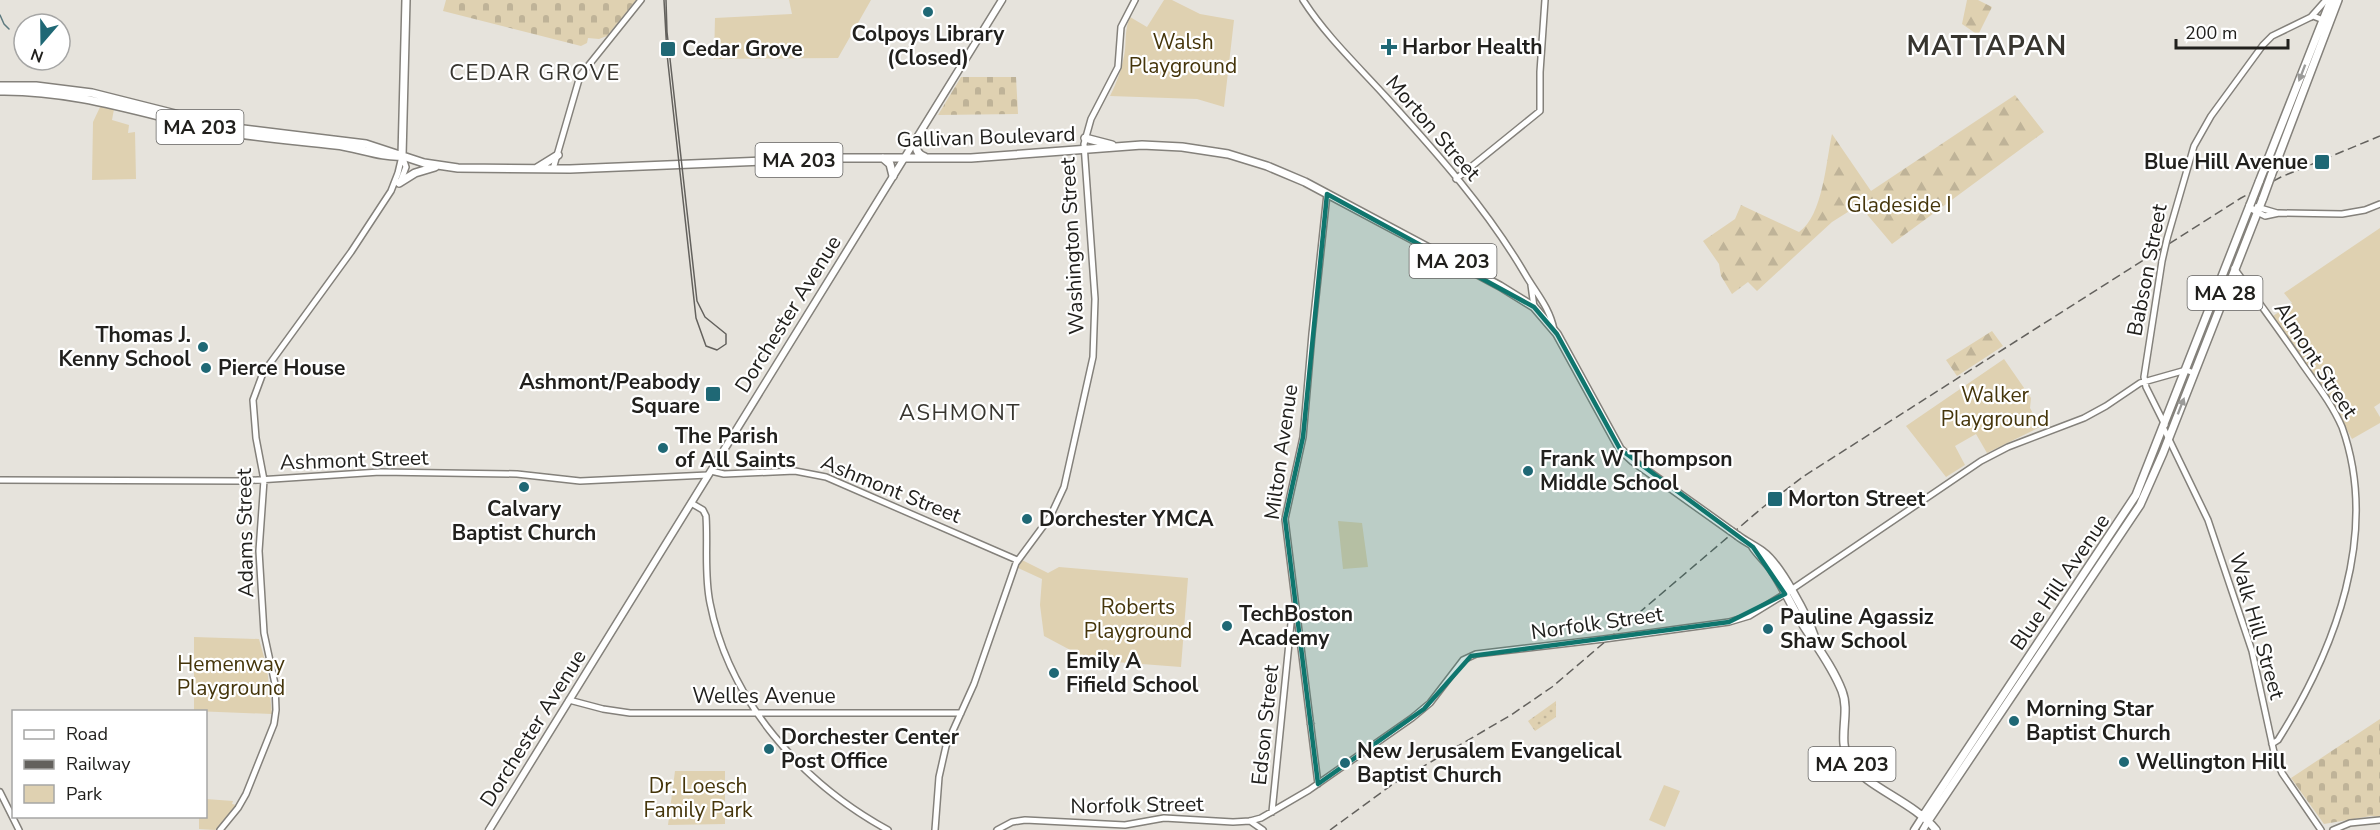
<svg xmlns="http://www.w3.org/2000/svg" width="2380" height="830" font-family="'Nunito Sans',sans-serif">
  <defs>
    <pattern id="forest-firs" width="22" height="20" patternUnits="userSpaceOnUse" patternTransform="scale(1.5)"><rect width="22" height="20" fill="#dfd1b1"/><path d="M5 1l3.5 6h-7zM16 11l3.5 6h-7z" fill="#bfb398"/></pattern>
    <pattern id="cemetery-stones" width="16" height="16" patternUnits="userSpaceOnUse" patternTransform="scale(1.5)"><rect width="16" height="16" fill="#dfd1b1"/><path d="M2 7V4a2 2 0 0 1 4 0v3zM10 15v-3a2 2 0 0 1 4 0v3z" fill="#bfb398"/></pattern>
    <pattern id="garden-dots" width="8" height="8" patternUnits="userSpaceOnUse" patternTransform="scale(1.5)"><rect width="8" height="8" fill="#dfd1b1"/><path d="M2 2h.1M6 6h.1" fill="none" stroke="#bfb398" stroke-width="1.8" stroke-linecap="round"/></pattern>
  </defs>
  <rect width="100%" height="100%" fill="#e6e3dc"/>
  <path fill="url(#forest-firs)" d="M1967,0h11l14,7 -14,28 -16,-11z
    M2015,95l29,37 -152,112 -33,-39 -27,17 -75,69 -9,-9 -16,12 -11,-18 -2,-12 -16,-23 32,-22 6,-14 58,27c24,-16 27,-71 33,-98l39,57z
    M1992,331l11,15 -46,30 -11,-16z"/>
  <path fill="url(#cemetery-stones)" d="M446,0h190l-29,36 -8,3 -11,-1 -1,5 -6,3 -138,-35z
    M961,77h55l2,37 -80,1z
    M2380,719v98l-9,-1 -47,8 -33,-46z"/>
  <path fill="#dfd1b1" d="M789,0h82l-33,58 -124,1 1,-41 77,-4z
    M1164,0h8l28,14 34,6 -10,87 -27,-8 -87,-3c7,-14 13,-30 15,-46 1,-12 0,-21 5,-33l17,10z
    M101,105l13,4 -2,11 17,5 -1,8 7,-1 1,47 -44,1 1,-58z
    M2380,228v175l-6,4 6,10v6l-28,16 -19,-36 -60,-87 19,-13 -8,-10z
    M2004,359l27,39 -1,10 10,19 -53,26 -11,-19 -21,12 10,19 -19,12 -40,-51z
    M1338,521l24,2 6,44 -25,2z
    M1020,559l28,14 11,-6 129,11 -7,89 -92,-7 -45,-24 -4,-31 2,-26 -26,-12z
    M194,637l65,2 8,29 5,46 -78,-3z
    M675,771h50v53l-57,1z
    M1664,785l16,6 -15,36 -16,-7z
    M206,799l27,2 -1,3 4,1 -21,25 -16,-1v-12l7,-1z"/>
  <path fill="url(#garden-dots)" d="M1556,701v16l-21,14 -7,-10z"/>
  <g fill="none" stroke-linecap="round" stroke-linejoin="round">
    <path stroke="#5d7a7f" stroke-width="1.5" d="M0,15l4,9 5,5"/>
    <g stroke="#84817b" stroke-width="8">
      <path id="secondary" d="M1303,0c23,36 55,66 83,97 50,55 101,112 139,177 11,19 25,34 29,56
        M2311,17l15,-17
        M553,169l27,-93 61,-76
        M1456,179l84,-68v-39l5,-72
        M401,180l5,-13 -3,-9
        M2250,205l27,8
        M2249,208l16,8 14,-3 63,1 23,-4 15,-6
        M2167,239l27,-93 17,-30 52,-71 9,-9 41,-20 13,5
        M2162,261l-18,116 2,10 19,38
        M2234,268c23,32 47,64 69,97 14,20 29,39 39,62 38,106 -7,223 -64,313l-6,4
        M1531,285l3,22
        M2164,429l44,91 44,131 23,106 7,16 39,57
        M711,471l13,3 71,-3 31,6 191,83
        M0,480l241,1 139,-9 137,2 63,7 128,-6
        M691,503l12,7 3,6c2,29 -2,58 4,87 19,98 92,180 178,227
        M1634,635l95,-13 20,-6 36,-22 196,-133 27,-14 76,-29 22,-12 34,-23 46,-13 8,3
        M569,700l34,9 27,4h331
        M1318,784l-33,-265 18,-82 9,-103 15,-140
        M0,792l19,38
        M1272,812l19,-189 4,-16
        M1250,821l13,9
        M220,830l18,-22 8,-14 28,-70 2,-14 -1,-26 -11,-51 -5,-82 5,-71 -8,-42 -3,-38 10,-27 88,-121 40,-61 7,-18 4,-17
        M935,830l4,-53 7,-31 28,-62 42,-121 34,-46 14,-30 29,-130 2,-58 -11,-155 7,-25 27,-52 3,-40 14,-27
        M997,830l15,-8 13,-2 100,5 39,-7 69,4 17,-1 11,-3 48,-28 103,-72 18,-15 33,-43 13,-6 128,-15
        M2333,830l17,-7 30,-3"/>
    </g>
    <g stroke="#84817b" stroke-width="9">
      <path id="primary" d="M489,830l513,-830
        M1914,830l9,-14
        M1923,830l5,-9"/>
    </g>
    <g stroke="#84817b" stroke-width="10">
      <path id="highway" d="M0,86h36l56,7 135,34 139,17 58,19 34,5 112,1 268,-11h133l171,-13 40,2 46,7 39,12 38,16 195,104 34,21 23,27 63,115 13,12 98,70
        M0,91c74,-1 141,22 212,38 40,9 82,11 123,16 21,2 47,13 67,11
        M1085,138l27,7
        M916,140c0,8 0,14 9,17
        M402,156l4,-156
        M883,158l7,6 3,12
        M537,168l21,-13
        M2271,176l67,-176
        M2259,182l72,-182
        M399,183l16,-10 20,-6
        M1738,536c8,6 17,10 25,16 17,12 45,65 52,86
        M1753,547c6,9 15,16 20,25 12,18 20,38 32,56 13,20 28,40 37,63 9,23 -6,49 8,71 17,26 63,39 86,68
        M1923,816l213,-321 114,-290
        M1928,821l212,-316 23,-52 100,-255"/>
    </g>
    <use href="#secondary" stroke="#fff" stroke-width="5"/>
    <use href="#primary" stroke="#fff" stroke-width="6"/>
    <use href="#highway" stroke="#fff" stroke-width="7"/>
    <path stroke="#63615d" stroke-width="1.5" d="M664,0l3,54 29,264 10,28 11,4 9,-6v-10l-21,-17 -8,-16 -30,-269 -1,-32"/>
    <path stroke="#63615d" stroke-width="1.5" stroke-dasharray="9 4.5" stroke-linecap="butt" d="M1330,830l63,-46 118,-69 41,-28 210,-179 42,-32 437,-278 40,-21 99,-41"/>
    <g stroke="#84817b" stroke-width="8" stroke-linecap="butt">
      <path id="secondary-bridge" d="M2162,261l5,-22
        M1604,639l30,-4"/>
    </g>
    <g stroke="#84817b" stroke-width="10" stroke-linecap="butt">
      <path id="highway-bridge" d="M2263,198l8,-22
        M2250,205l9,-23
        M1731,531l7,5"/>
    </g>
    <use href="#secondary-bridge" stroke="#fff" stroke-width="5"/>
    <use href="#highway-bridge" stroke="#fff" stroke-width="7"/>
  </g>
  <defs><path id="oneway-solid" d="M-6-.8H1V-3.2L6.5 0L1 3.2V.8H-6Z" transform="scale(1.5)"/></defs>
  <g fill="#9b9b99">
    <use href="#oneway-solid" transform="translate(2302 73) rotate(111)"/>
    <use href="#oneway-solid" transform="translate(2181 406) rotate(-69)"/>
    <use href="#oneway-solid" transform="translate(1311 726) rotate(-97)"/>
  </g>
  <path fill="#0f766e" fill-opacity="0.2" stroke="#0f766e" stroke-width="4.5" stroke-linejoin="round" d="M1327,194l207,113 23,27 63,115 133,98 32,47 -56,28 -258,34 -47,53 -106,75 -33,-265 18,-82z"/>
  <g fill="#1f6875" stroke="#fff" stroke-width="2">
    <circle cx="928" cy="12" r="6"/>
    <path d="M1386 38h6v6h6v6h-6v6h-6v-6h-6v-6h6z"/>
    <rect x="660" y="41" width="16" height="16" rx="3"/>
    <rect x="2314" y="154" width="16" height="16" rx="3"/>
    <circle cx="203" cy="347" r="6"/>
    <circle cx="206" cy="368" r="6"/>
    <rect x="705" y="386" width="16" height="16" rx="3"/>
    <circle cx="663" cy="448" r="6"/>
    <circle cx="1528" cy="471" r="6"/>
    <circle cx="524" cy="487" r="6"/>
    <rect x="1767" y="491" width="16" height="16" rx="3"/>
    <circle cx="1027" cy="519" r="6"/>
    <circle cx="1227" cy="626" r="6"/>
    <circle cx="1768" cy="629" r="6"/>
    <circle cx="1054" cy="673" r="6"/>
    <circle cx="2014" cy="721" r="6"/>
    <circle cx="769" cy="749" r="6"/>
    <circle cx="2124" cy="762" r="6"/>
    <circle cx="1345" cy="763" r="6"/>
  </g>
  <g text-anchor="middle" stroke-width="4.5" stroke-linejoin="round" paint-order="stroke">
    <g fill="#fff" stroke="#646361" stroke-width="1.5">
      <rect x="156.5" y="110" width="87" height="34" rx="4.5"/>
      <rect x="755.5" y="143" width="87" height="34" rx="4.5"/>
      <rect x="1409.5" y="244" width="87" height="34" rx="4.5"/>
      <rect x="2187.5" y="276" width="75" height="34" rx="4.5"/>
      <rect x="1808.5" y="747" width="87" height="34" rx="4.5"/>
    </g>
    <g font-size="20" font-weight="bold" fill="#21201d">
      <text x="200" y="134">MA 203</text>
      <text x="799" y="167">MA 203</text>
      <text x="1453" y="268">MA 203</text>
      <text x="2225" y="300">MA 28</text>
      <text x="1852" y="771">MA 203</text>
    </g>
    <g font-size="21" font-weight="bold" fill="#21201d" stroke="#fff" text-anchor="start">
      <text x="928" y="41" text-anchor="middle">Colpoys Library<tspan x="928" dy="24">(Closed)</tspan></text>
      <text x="1402" y="54">Harbor Health</text>
      <text x="682" y="56">Cedar Grove</text>
      <text x="2308" y="169" text-anchor="end">Blue Hill Avenue</text>
      <text x="191" y="342" text-anchor="end">Thomas J.<tspan x="191" dy="24">Kenny School</tspan></text>
      <text x="218" y="375">Pierce House</text>
      <text x="700" y="389" text-anchor="end">Ashmont/Peabody<tspan x="700" dy="24">Square</tspan></text>
      <text x="675" y="443">The Parish<tspan x="675" dy="24">of All Saints</tspan></text>
      <text x="1540" y="466">Frank W Thompson<tspan x="1540" dy="24">Middle School</tspan></text>
      <text x="1788" y="506">Morton Street</text>
      <text x="524" y="516" text-anchor="middle">Calvary<tspan x="524" dy="24">Baptist Church</tspan></text>
      <text x="1039" y="526">Dorchester YMCA</text>
      <text x="1239" y="621">TechBoston<tspan x="1239" dy="24">Academy</tspan></text>
      <text x="1780" y="624">Pauline Agassiz<tspan x="1780" dy="24">Shaw School</tspan></text>
      <text x="1066" y="668">Emily A<tspan x="1066" dy="24">Fifield School</tspan></text>
      <text x="2026" y="716">Morning Star<tspan x="2026" dy="24">Baptist Church</tspan></text>
      <text x="781" y="744">Dorchester Center<tspan x="781" dy="24">Post Office</tspan></text>
      <text x="1357" y="758">New Jerusalem Evangelical<tspan x="1357" dy="24">Baptist Church</tspan></text>
      <text x="2136" y="769">Wellington Hill</text>
    </g>
    <g font-size="21" fill="#45350a" stroke="#fff">
      <text x="1183" y="49">Walsh<tspan x="1183" dy="24">Playground</tspan></text>
      <text x="1899" y="212">Gladeside I</text>
      <text x="1995" y="402">Walker<tspan x="1995" dy="24">Playground</tspan></text>
      <text x="1138" y="614">Roberts<tspan x="1138" dy="24">Playground</tspan></text>
      <text x="231" y="671">Hemenway<tspan x="231" dy="24">Playground</tspan></text>
      <text x="698" y="793">Dr. Loesch<tspan x="698" dy="24">Family Park</tspan></text>
    </g>
    <g font-size="21" fill="#21201d" stroke="#fff">
      <text transform="translate(1433 128) rotate(49)" y="7">Morton Street</text>
      <text transform="translate(986 137) rotate(-2)" y="7">Gallivan Boulevard</text>
      <text transform="translate(1072 246) rotate(-93)" y="7">Washington Street</text>
      <text transform="translate(2147 270) rotate(-79)" y="7">Babson Street</text>
      <text transform="translate(788 314) rotate(-58)" y="7">Dorchester Avenue</text>
      <text transform="translate(2316 360) rotate(57)" y="7">Almont Street</text>
      <text transform="translate(1281 452) rotate(-82)" y="7">Milton Avenue</text>
      <text transform="translate(354 460) rotate(-2)" y="7">Ashmont Street</text>
      <text transform="translate(891 489) rotate(22)" y="7">Ashmont Street</text>
      <text transform="translate(245 533) rotate(-91)" y="7">Adams Street</text>
      <text transform="translate(2060 582) rotate(-56)" y="7">Blue Hill Avenue</text>
      <text transform="translate(1597 623) rotate(-8)" y="7">Norfolk Street</text>
      <text transform="translate(2257 626) rotate(74)" y="7">Walk Hill Street</text>
      <text x="764" y="703">Welles Avenue</text>
      <text transform="translate(1265 725) rotate(-84)" y="7">Edson Street</text>
      <text transform="translate(533 728) rotate(-58)" y="7">Dorchester Avenue</text>
      <text transform="translate(1137 805) rotate(-1)" y="7">Norfolk Street</text>
    </g>
    <g font-size="22" letter-spacing="1.5" fill="#37352f" stroke="#fff">
      <text x="535" y="80">CEDAR GROVE</text>
      <text x="960" y="420">ASHMONT</text>
    </g>
    <g font-size="27" font-weight="bold" letter-spacing="1.5" fill="#37352f" stroke="#fff">
      <text x="1987" y="55">MATTAPAN</text>
    </g>
  </g>
  <rect x="12" y="710" width="195" height="108" fill="#ffffff" stroke="#a6a6a5" stroke-width="1.5"/>
  <rect x="24" y="730" width="30" height="9" fill="#ffffff" stroke="#a6a6a5" stroke-width="1.5"/>
  <text x="66" y="740" font-size="18" fill="#21201d">Road</text>
  <rect x="24" y="760" width="30" height="9" fill="#63615d" stroke="#a6a6a5" stroke-width="1.5"/>
  <text x="66" y="770" font-size="18" fill="#21201d">Railway</text>
  <rect x="24" y="785" width="30" height="18" fill="#dfd1b1" stroke="#a6a6a5" stroke-width="1.5"/>
  <text x="66" y="800" font-size="18" fill="#21201d">Park</text>
  <g transform="translate(42 42) rotate(200)"><circle r="28" fill="#ffffff" stroke="#a6a6a5" stroke-width="1.5"/>
  <path d="M0-4.5L10 22L0 15L-10 22Z" fill="#1f6875"/>
  <text y="-9" font-size="16" font-weight="bold" text-anchor="middle" fill="#21201d">N</text>
  </g>
  <path d="M2176 39v9h112v-9" fill="none" stroke="#21201d" stroke-width="3"/>
  <text x="2185" y="39" font-size="18" fill="#21201d" stroke="#ffffff" stroke-width="4.5" paint-order="stroke">200 m</text>
</svg>
